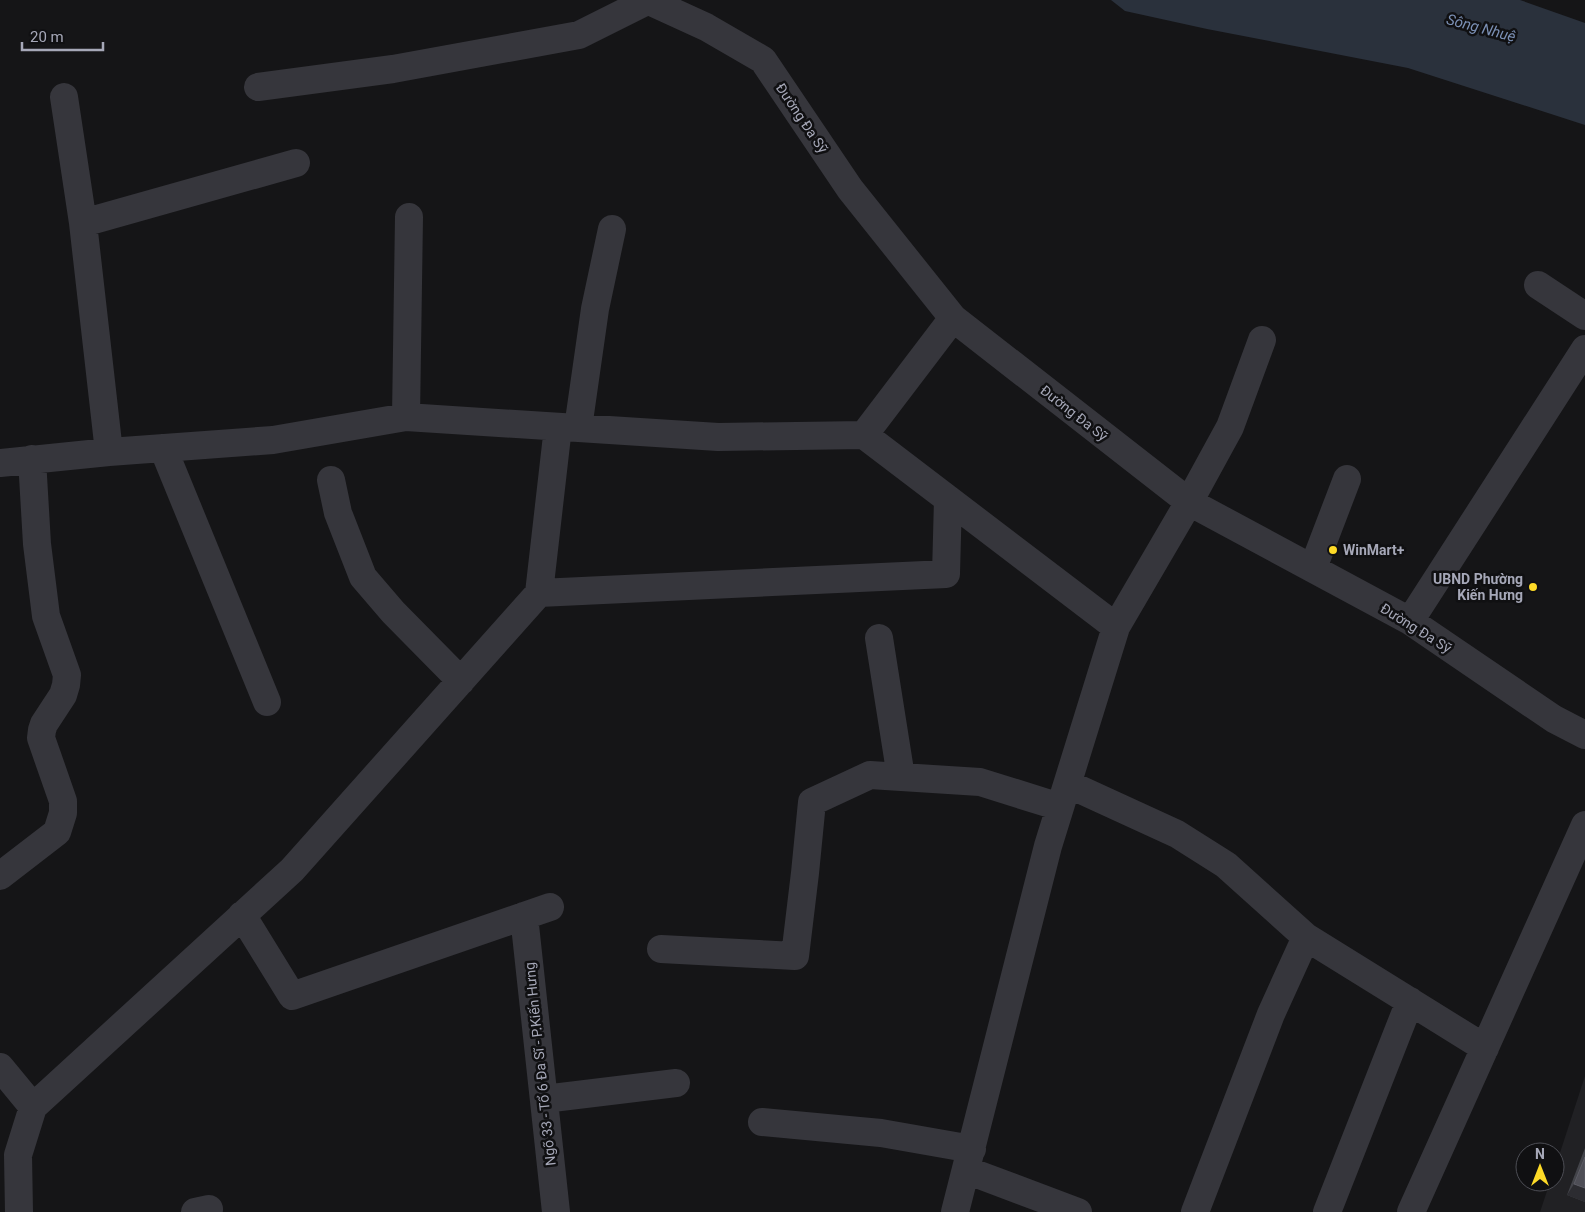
<svg xmlns="http://www.w3.org/2000/svg" width="1585" height="1212" font-family="Roboto,sans-serif">
  <rect width="100%" height="100%" fill="#151517"/>
  <path fill="#212124" d="M1585,1076v136h-45l10,-30h5v-14z"/>
  <path fill="#2a313c" d="M1111,0h409l65,23v102l-177,-57 -201,-39 -82,-18z"/>
  <g fill="none" stroke-linecap="round" stroke-linejoin="round">
    <path stroke="#36363c" stroke-width="28" d="M647,0l59,27 57,33 87,129 103,129 236,184 221,119 144,98 31,16
      M258,87l135,-18 186,-34 68,-34
      M64,97l19,126
      M1538,285l47,31
      M406,417l3,-200
      M578,428l17,-119 17,-80
      M864,435l252,192
      M163,448l104,254
      M109,452l-26,-229 213,-60
      M0,463l109,-11 164,-12 133,-23 312,20 146,-2 89,-117
      M331,480l7,33 25,64 30,35 68,69
      M1313,568l34,-89
      M539,593l407,-19 2,-75
      M1410,621l175,-272
      M879,638l22,139
      M1068,784l109,50 49,31 80,72 179,111
      M0,876l57,-44 6,-19v-12l-22,-63 1,-8 2,-6 19,-29 3,-10 1,-10 -21,-59 -9,-72 -5,-85
      M242,915l50,81 258,-89
      M524,916l32,296
      M661,949l134,7 10,-83 7,-71 58,-27 110,7 80,25
      M0,1067l33,40
      M544,1099l132,-16
      M762,1122l119,11 91,16
      M966,1170l112,42
      M19,1212l-1,-57 15,-48 259,-237 247,-277 19,-166
      M195,1212l14,-3
      M955,1212l93,-366 68,-219 73,-125 41,-75 32,-87
      M1195,1212l76,-198 35,-77
      M1327,1212l83,-211
      M1411,1212l174,-387"/>
  </g>
  <path fill="#43444a" d="M1585,1148v54l-18,-7z"/>
  <path fill="#2c2c31" d="M1574,1184l11,4v14l-18,-7z"/>
  <path fill="#4e4e56" stroke="#5c5c65" d="M1585,1157v31l-11,-4z"/>
  <g fill="#fdda27" stroke="#101012" stroke-width="2">
    <circle cx="1333" cy="550" r="5"/>
    <circle cx="1533" cy="587" r="5"/>
  </g>
  <g text-anchor="middle" stroke-width="5" stroke-linejoin="round" paint-order="stroke">
    <g font-size="14" fill="#a6a8b8" stroke="#101012">
      <text transform="translate(802 118) rotate(56)" y="5">Đường Đa Sỹ</text>
      <text transform="translate(1074 413) rotate(38)" y="5">Đường Đa Sỹ</text>
      <text transform="translate(1416 628) rotate(32)" y="5">Đường Đa Sỹ</text>
      <text transform="translate(540 1064) rotate(-96)" y="5">Ngõ 33 - Tổ 6 Đa Sĩ - P.Kiến Hưng</text>
    </g>
    <g font-size="14" font-weight="bold" fill="#a6a8b8" stroke="#101012" text-anchor="start">
      <text x="1343" y="555">WinMart+</text>
      <text x="1523" y="584" text-anchor="end">UBND Phường<tspan x="1523" dy="16">Kiến Hưng</tspan></text>
    </g>
    <g font-size="15" font-style="italic" fill="#7b90b5" stroke="#101012">
      <text transform="translate(1481 28) rotate(15)" y="5">Sông Nhuệ</text>
    </g>
  </g>
  <g transform="translate(1540 1167)"><circle r="24" fill="#101012" stroke="#4c4d54"/>
  <path d="M0-4L9 19L0 12L-9 19Z" fill="#fdda27"/>
  <text y="-8" font-size="14" font-weight="bold" text-anchor="middle" fill="#a6a8b8">N</text>
  </g>
  <path d="M22 42v8h81v-8" fill="none" stroke="#a6a8b8" stroke-width="2.5"/>
  <text x="30" y="42" font-size="15" fill="#a6a8b8" stroke="#101012" stroke-width="4" paint-order="stroke">20 m</text>
</svg>
